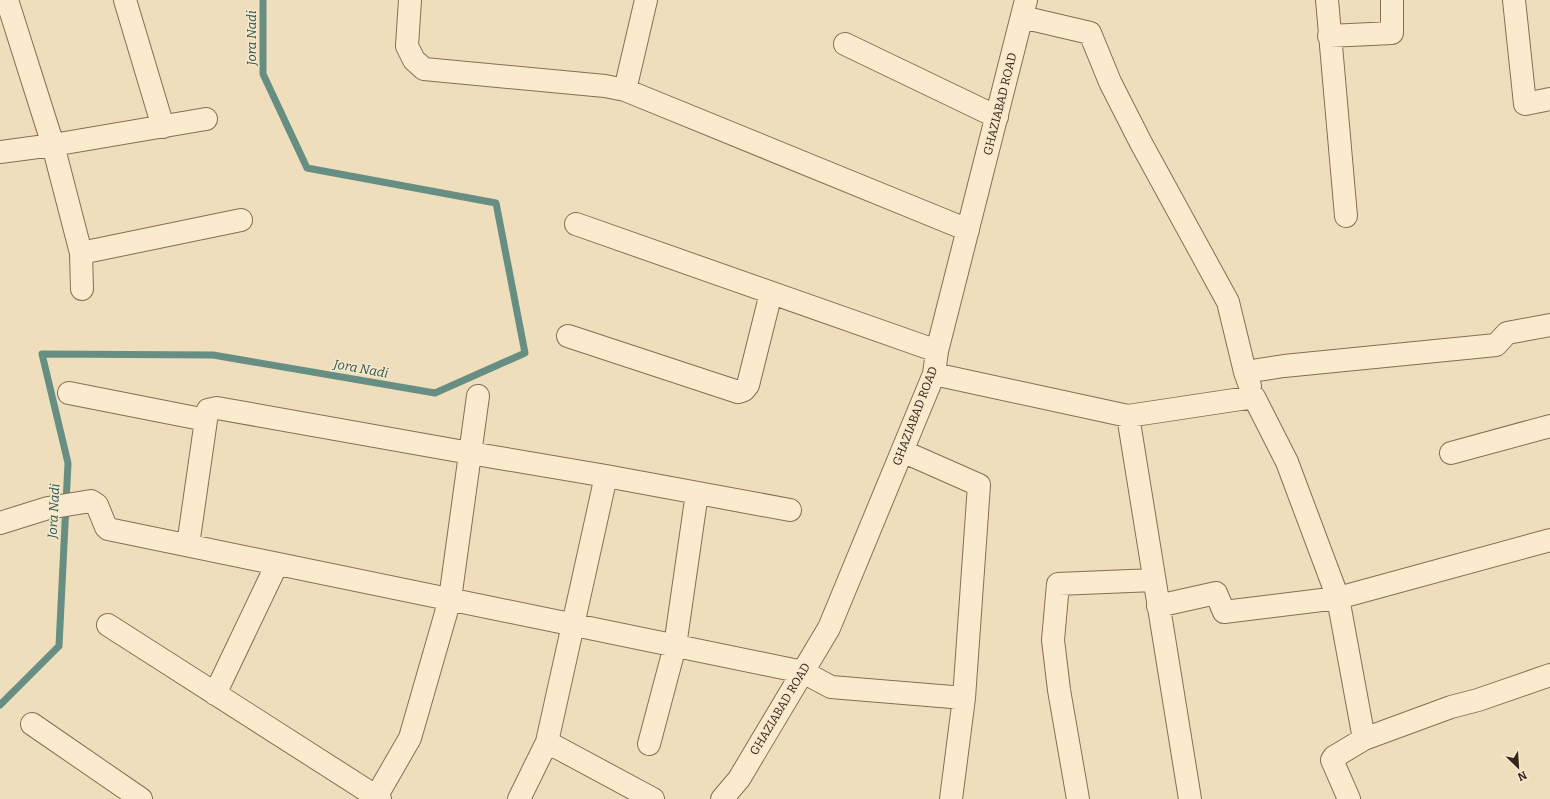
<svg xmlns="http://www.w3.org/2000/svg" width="1550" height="799" font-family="Bitter,serif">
  <rect width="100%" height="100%" fill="#efdebc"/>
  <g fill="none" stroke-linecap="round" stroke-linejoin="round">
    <path stroke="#678e82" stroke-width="7" d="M0,705l59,-59 9,-183 -26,-109 171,1 222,38 90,-40 -29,-150 -189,-35 -44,-94v-74"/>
    <g stroke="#876d55" stroke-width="24">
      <path id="minor" d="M7,0l46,145 28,108 1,36
        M125,0l38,127
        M410,0l-3,46 7,14 10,9 181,17 20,4 343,140
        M1327,0l19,216
        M1514,0l11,104 25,-5
        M1022,17l68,16 20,49 31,61 87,159 17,70
        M1329,36l63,-3v-33
        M845,44l152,73
        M625,90l21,-90
        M0,152l53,-7 153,-26
        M576,224l361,127
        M81,253l160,-33
        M568,336l170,56 6,-2 4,-5 23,-92
        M934,374l194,42 62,383
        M1250,386l-5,-14 39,-6 212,-21 11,-12 43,-8
        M69,393l137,27
        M1128,416l126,-19 33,65 51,136 26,141 -30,18 -2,3 17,39
        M1451,453l99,-27
        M0,523l48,-15 43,-7 6,4 9,22 2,2 695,143 28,15 133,11 15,-213 -77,-34
        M188,545l18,-125 2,-10 9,-2 253,45 136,23
        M1158,606l58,-13 8,19 114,-14 212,-58
        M108,625l272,174
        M215,694l62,-130
        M32,724l109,75
        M1364,739l87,-32 27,-7 72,-25
        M547,742l106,57
        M649,744l26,-98 22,-153
        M376,797l34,-59 40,-139 28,-203
        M519,799l28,-57 59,-266 184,34
        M722,799l17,-20 90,-151 105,-254 3,-23 89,-351
        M951,799l13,-101
        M1078,799l-19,-109 -6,-50 5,-56 96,-4"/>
    </g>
    <use href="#minor" stroke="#faebcf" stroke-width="22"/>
  </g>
  <g text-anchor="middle" stroke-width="3" stroke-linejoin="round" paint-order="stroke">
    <g font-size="12" fill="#36261a" stroke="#f7e8cb">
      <text transform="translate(1000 104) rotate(-76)" y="4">GHAZIABAD ROAD</text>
      <text transform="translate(915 416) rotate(-69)" y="4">GHAZIABAD ROAD</text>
      <text transform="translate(780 709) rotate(-59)" y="4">GHAZIABAD ROAD</text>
    </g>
    <g font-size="13" font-style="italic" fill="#295651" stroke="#f7e8cb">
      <text transform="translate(251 38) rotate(-90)" y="5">Jora Nadi</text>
      <text transform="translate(361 368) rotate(10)" y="5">Jora Nadi</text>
      <text transform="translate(53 511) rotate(-87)" y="5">Jora Nadi</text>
    </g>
  </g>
  <g transform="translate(1518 767) rotate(155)" stroke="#f7e8cb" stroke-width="3" paint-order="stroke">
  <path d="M0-3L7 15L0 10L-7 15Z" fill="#36261a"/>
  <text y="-6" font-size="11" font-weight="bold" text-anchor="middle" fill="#36261a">N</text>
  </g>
</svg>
